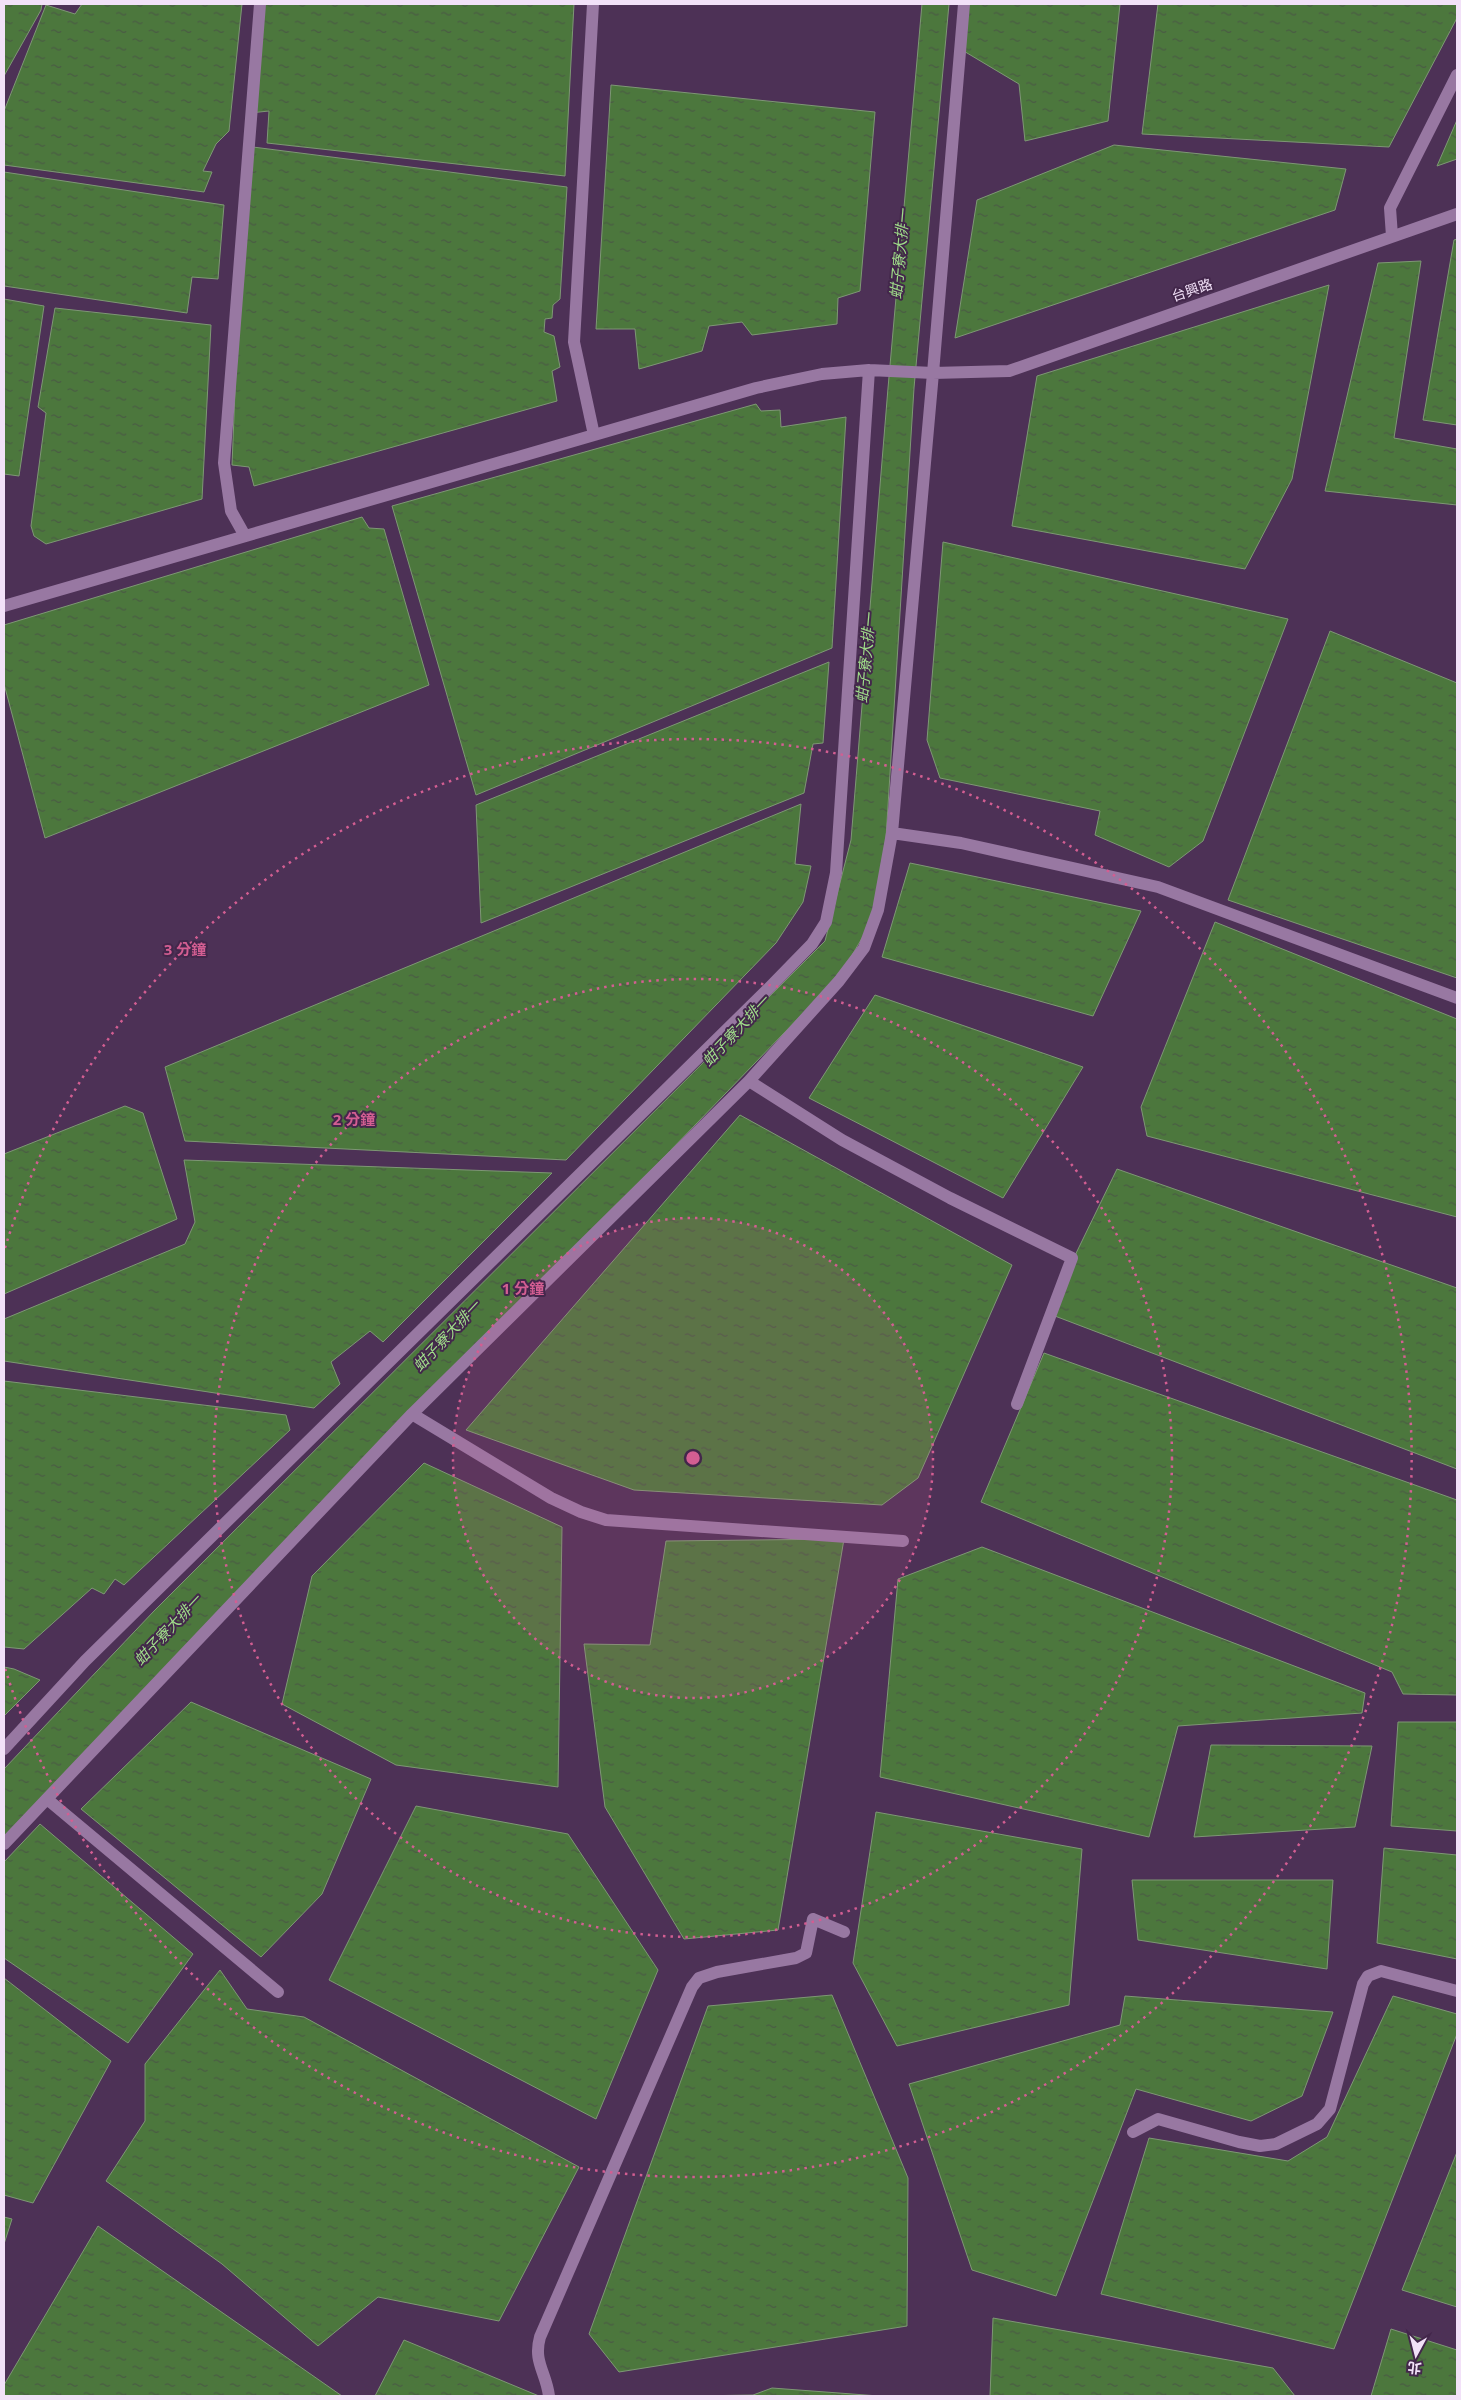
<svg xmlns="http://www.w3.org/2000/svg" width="1461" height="2400" font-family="'Open Sans','Noto Sans TC',sans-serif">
  <defs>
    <pattern id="water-ripples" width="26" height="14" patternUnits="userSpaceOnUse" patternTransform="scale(1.25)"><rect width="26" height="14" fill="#4c773d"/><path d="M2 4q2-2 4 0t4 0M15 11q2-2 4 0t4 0" fill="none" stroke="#4a5b44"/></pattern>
  </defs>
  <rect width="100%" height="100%" fill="#4d3156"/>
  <path fill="url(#water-ripples)" stroke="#7e9775" d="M4,4h38l-1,6 -37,66z
    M82,4h160l-13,127 -13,13 -13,27 9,1 -8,20 -200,-27v-54l42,-106 29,9z
    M260,4h314l-9,172 -298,-33 2,-32 -19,2z
    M922,4h27l-35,384 -29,466 -13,67 -31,53 -837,866v-71l150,-158 671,-670 26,-101 37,-452z
    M969,4h151l-12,117 -83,20 -6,-57 -57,-34z
    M1158,4h299v14l-68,129 -247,-13z
    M611,85l264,27 -15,179 -22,7 -1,26 -85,11 -10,-13 -33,4 -7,25 -63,18 -4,-40h-39z
    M1457,120v39l-20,7z
    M1114,145l232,24 -11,41 -380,128 22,-138z
    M245,146l322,41 -7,112 -7,6 -1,13 -7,1 -1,13 10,4 6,31 -8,4 5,30 -303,85 -5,-19 -17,-2z
    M4,172l220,33 -6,74 -26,-2 -5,36 -183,-27z
    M1457,239v186l-34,-5 31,-180z
    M1421,261l-27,177 63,11v56l-132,-14 53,-228z
    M1329,285l-37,194 -47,90 -233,-43 25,-150z
    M4,299l40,7 -25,170 -15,-2z
    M55,308l156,17 -9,174 -156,45 -12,-8 -3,-10 15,-113 -8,-6z
    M756,404l5,7 19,-1 1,17 65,-10 -14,231 -356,147 -84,-289z
    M362,517l7,11 15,1 45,156 -384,153 -41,-154v-59z
    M943,542l345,77 -85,222 -34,26 -74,-32 5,-24 -160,-33 -13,-38z
    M1330,631l127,52v295l-229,-78z
    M829,662l-6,81 -10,1 -9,49 -323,130 -5,-118z
    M801,804l-6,60 16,2 -8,36 -27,41 -210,217 -381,-19 -20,-74z
    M910,863l231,48 -48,105 -211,-59z
    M1215,922l242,97v198l-310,-81 -6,-29z
    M875,995l208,72 -80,131 -194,-100z
    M125,1106l18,7 34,106 -173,75v-140z
    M740,1115l272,150 -94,213 -36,27 -248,-15 -168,-60z
    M184,1160l368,13 -169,169 -13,-11 -39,31 9,22 -26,24 -310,-47v-42l181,-75 10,-22z
    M1117,1169l340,119v181l-410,-156z
    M1044,1353l413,147v195l-54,-1 -11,-22 -411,-170z
    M4,1381l282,34 4,15 -166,155 -9,-6 -11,15 -12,-6 -68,61 -20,-2z
    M424,1463l138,64 -4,260 -162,-22 -114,-61 30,-128z
    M844,1539l-66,391 -94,9 -79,-132 -21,-163 66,1 16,-104z
    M982,1547l383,146 -3,20 -184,13 -29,111 -269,-60 18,-198z
    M4,1667l10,2 26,11 -36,36z
    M191,1702l180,77 -49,115 -61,63 -180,-148z
    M1398,1722h59v109l-66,-5z
    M1211,1745l161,1 -17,81 -161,10z
    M416,1806l152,28 90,136 -62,149 -267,-139z
    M876,1812l206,37 -13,156 -172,41 -44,-83z
    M40,1824l153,130 -65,89 -124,-85v-96z
    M1384,1848l73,7v104l-80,-16z
    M1132,1880h201l-6,89 -189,-29z
    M220,1970l27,39 57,8 275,150 -80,154 -121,-24 -60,49 -96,-82 -116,-83 39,-60v-57z
    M4,1978l107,83 -78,142 -29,-8z
    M832,1995l76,183 -1,148 -288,46 -30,-38 119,-328z
    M1125,1996l208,16 -31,84 -51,25 -115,-32 -80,207 -84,-26 -63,-186 211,-59z
    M1393,1996l64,18v20l-123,315 -233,-55 48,-156 139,23 39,-24z
    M1457,2152v155l-55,-17z
    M4,2217l8,2 -8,25z
    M98,2226l244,170h-338v-11z
    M993,2318l280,50 22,28h-305z
    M1391,2329l66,21v46h-86z
    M404,2340l135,56h-164z
    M772,2388l107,8h-186l60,-1z"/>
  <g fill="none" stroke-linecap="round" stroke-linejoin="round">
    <path stroke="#9878a2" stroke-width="12" d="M593,4l-19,338 20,93
      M1392,236l-2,-28 67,-133
      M245,536l-14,-25 -7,-48 36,-459
      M4,606l752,-218 66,-14 47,-4 64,3 76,-2 448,-157
      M892,833l69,10 197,44 299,111
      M749,1081l93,59 108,58 122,60 -55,146
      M412,1414l139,84 30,14 25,8 297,21
      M4,1749l81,-88 685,-674 42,-43 14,-22 10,-49 33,-503
      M47,1799l231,193
      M4,1844l408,-430 337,-333 90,-100 25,-33 14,-38 14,-77 41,-460 31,-369
      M1133,2132l25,-13 81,23 21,4 16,-2 41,-20 13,-15 33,-125 5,-8 13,-5 76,20
      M549,2396c-3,-24 -16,-34 -9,-59l152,-350 7,-9 18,-6 79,-14 10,-5 7,-34 31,13"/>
  </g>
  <circle cx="693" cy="1458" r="240" fill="#d35e92" fill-opacity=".12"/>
  <g fill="none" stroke="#d35e92" stroke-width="2.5" stroke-dasharray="2.5 5">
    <circle cx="693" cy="1458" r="240"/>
    <circle cx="693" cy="1458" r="479"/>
    <path d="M5 1248A719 719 0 1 1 5 1668"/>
  </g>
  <g text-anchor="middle" stroke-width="4" stroke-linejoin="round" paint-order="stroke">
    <g font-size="14" fill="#f2e1f8" stroke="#43274b">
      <text transform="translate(1192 290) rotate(-19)" y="5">台興路</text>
    </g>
    <g font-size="15" font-style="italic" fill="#9fdd89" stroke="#43274b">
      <text transform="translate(900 254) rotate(-85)" y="5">蚶子寮大排一</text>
      <text transform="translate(866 658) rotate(-85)" y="5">蚶子寮大排一</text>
      <text transform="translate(736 1031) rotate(-47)" y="5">蚶子寮大排一</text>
      <text transform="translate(447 1336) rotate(-47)" y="5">蚶子寮大排一</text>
      <text transform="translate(168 1630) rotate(-47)" y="5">蚶子寮大排一</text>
    </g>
  </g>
  <circle cx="693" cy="1458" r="8" fill="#d35e92" stroke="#43274b" stroke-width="2.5"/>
  <g font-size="15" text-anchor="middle" font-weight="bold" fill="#d35e92" stroke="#43274b" stroke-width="4" stroke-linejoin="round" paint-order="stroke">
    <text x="185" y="955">3 分鐘</text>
    <text x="354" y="1125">2 分鐘</text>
    <text x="523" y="1294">1 分鐘</text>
  </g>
  <rect width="1461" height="2400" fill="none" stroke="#f2e1f8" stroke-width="10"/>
  <g transform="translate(1416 2355) rotate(187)" stroke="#43274b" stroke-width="4" paint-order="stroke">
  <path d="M0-4L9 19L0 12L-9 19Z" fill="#f2e1f8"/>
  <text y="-8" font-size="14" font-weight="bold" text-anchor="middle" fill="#f2e1f8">北</text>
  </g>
</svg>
